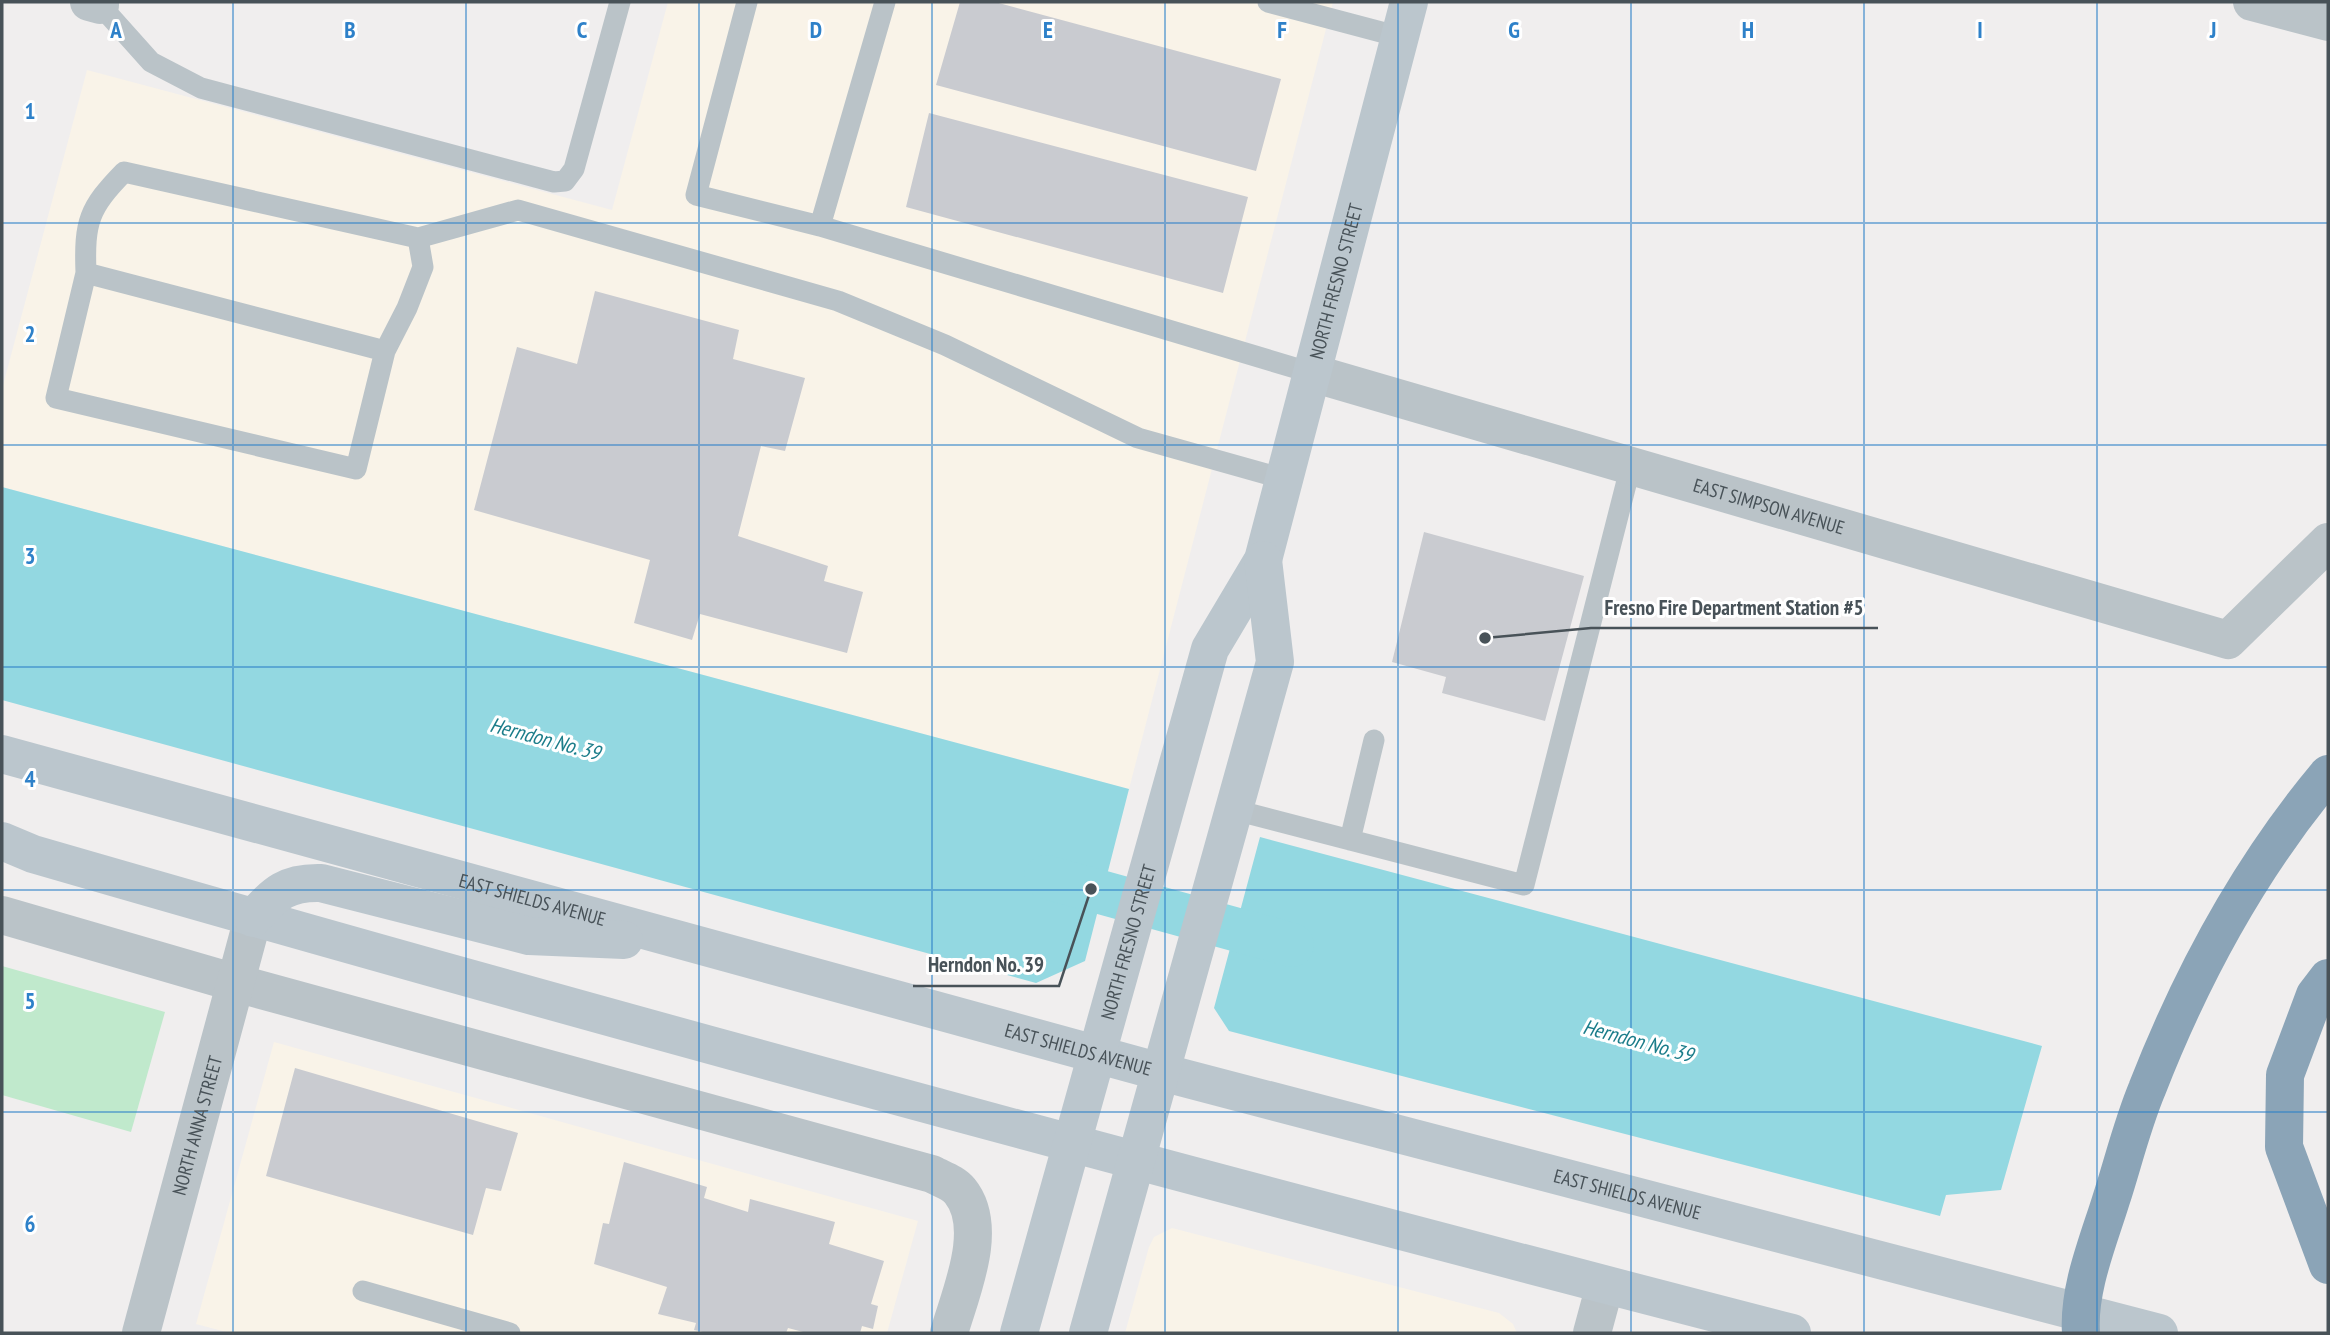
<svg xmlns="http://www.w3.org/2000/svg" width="2330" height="1335" font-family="'PT Sans Narrow',sans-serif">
  <rect width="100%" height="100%" fill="#f0eeee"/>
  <path fill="#f9f3e8" d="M668,2h665l-204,787 -1127,-302v-98l85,-319 525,140z
    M274,1042l644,179 -31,112h-657l-34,-9z
    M1172,1228l327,85 14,11 4,9h-392l24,-86 5,-10z"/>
  <path fill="#c0e9cc" d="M2,966l163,46 -34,120 -129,-37z"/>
  <path fill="#93d8e1" d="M2,487l1127,302 -44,172 -49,22 -1034,-283z
    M1260,837l782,209 -41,144 -55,5 -6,21 -711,-185 -15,-23z"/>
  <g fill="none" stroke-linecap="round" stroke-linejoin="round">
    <path stroke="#93d8e1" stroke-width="44" d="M1046,877l246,68"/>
  </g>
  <path fill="#c9cbd0" d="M960,2h35l286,77 -25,92 -320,-86z
    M929,113l319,84 -25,96 -317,-86z
    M595,291l144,39 -6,29 72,19 -20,73 -24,-5 -23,90 90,30 -4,15 39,11 -16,61 -147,-39 -8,26 -58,-17 16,-63 -176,-50 43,-163 60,17z
    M1424,532l160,44 -39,145 -103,-28 4,-16 -54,-15z
    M295,1068l223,65 -17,58 -15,-3 -13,47 -207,-59z
    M624,1162l83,25 -3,11 44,14 2,-13 85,23 -6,22 55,17 -13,43 7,2 -5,23 -11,-3 -2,7h-53l-19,-5 -2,5h-79l-13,-3 2,-7 -38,-9 9,-27 -73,-23 9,-41 6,1z"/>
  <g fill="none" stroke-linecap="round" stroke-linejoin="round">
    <path stroke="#bac3c8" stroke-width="21" d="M747,2l-51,193 124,31 492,147
      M1268,2l132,35
      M100,5l51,57 50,26 353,94 11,-1 9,-12 46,-167
      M820,226l65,-224
      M418,238l5,29 -16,41 -22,43 -299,-78c-2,-52 3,-65 38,-101l294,66 100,-28 320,91 107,44 193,93 146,41
      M86,273l-30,125 300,71 29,-118
      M1235,810l289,75 107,-420
      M1350,840l24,-100
      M363,1291l147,42"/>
    <g stroke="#bac3c8" stroke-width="38">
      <path d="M89,2l11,3v-3"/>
      <path d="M2252,2l76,20"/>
      <path id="s1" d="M1312,373l916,267 100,-98"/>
      <path d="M2,915l234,68 696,191c9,5 22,9 28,17 30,37 0,103 -11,142"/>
      <path id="s2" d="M141,1333l112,-415"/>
      <path d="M1592,1333l13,-48"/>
    </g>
    <g stroke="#bbc6cd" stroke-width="38">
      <path id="s3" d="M2,754l1159,318 998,261"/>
      <path d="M2,841l31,13c583,169 1171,327 1759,479"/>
      <path d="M253,918c23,-25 33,-36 68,-35l208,53 95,4"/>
      <path id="s4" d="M1019,1333l191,-684 53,-89 146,-558"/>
      <path d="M1088,1333l187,-671 -12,-102"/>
    </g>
    <path stroke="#8ba4b7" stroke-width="38" d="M2328,978l-13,17 -30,80 -1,72 44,118
      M2081,1333c-3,-44 17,-91 30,-133 12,-37 21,-75 36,-111 44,-113 103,-222 181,-315"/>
  </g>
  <path fill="none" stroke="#2e81c9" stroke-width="2" stroke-opacity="0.55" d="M233,2v1331M466,2v1331M699,2v1331M932,2v1331M1165,2v1331M1398,2v1331M1631,2v1331M1864,2v1331M2097,2v1331M2,223h2326M2,445h2326M2,667h2326M2,890h2326M2,1112h2326"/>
  <g text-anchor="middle" stroke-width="6" stroke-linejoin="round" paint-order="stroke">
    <g font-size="19" fill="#485258" stroke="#fff">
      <text dy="7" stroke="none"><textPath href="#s4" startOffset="1102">NORTH FRESNO STREET</textPath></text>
      <text dy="7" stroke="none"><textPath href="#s1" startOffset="476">EAST SIMPSON AVENUE</textPath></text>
      <text dy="7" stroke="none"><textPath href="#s3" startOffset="550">EAST SHIELDS AVENUE</textPath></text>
      <text dy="7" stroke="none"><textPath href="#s4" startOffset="406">NORTH FRESNO STREET</textPath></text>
      <text dy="7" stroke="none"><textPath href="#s3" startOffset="1116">EAST SHIELDS AVENUE</textPath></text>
      <text dy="7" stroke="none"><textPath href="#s2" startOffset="215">NORTH ANNA STREET</textPath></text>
      <text dy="7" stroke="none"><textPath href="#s3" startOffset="1684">EAST SHIELDS AVENUE</textPath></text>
    </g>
    <g font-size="21" font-style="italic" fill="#1c7d8a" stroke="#fff">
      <text transform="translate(545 739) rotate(15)" y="7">Herndon No. 39</text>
      <text transform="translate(1638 1041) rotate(15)" y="7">Herndon No. 39</text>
    </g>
  </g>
  <g font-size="23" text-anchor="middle" font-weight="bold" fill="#2e81c9" stroke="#fff" stroke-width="6" stroke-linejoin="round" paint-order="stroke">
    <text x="116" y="38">A</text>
    <text x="350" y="38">B</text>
    <text x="582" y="38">C</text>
    <text x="816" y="38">D</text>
    <text x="1048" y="38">E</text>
    <text x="1282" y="38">F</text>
    <text x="1514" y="38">G</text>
    <text x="1748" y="38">H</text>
    <text x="1980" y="38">I</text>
    <text x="2213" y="38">J</text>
    <text x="30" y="119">1</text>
    <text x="30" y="342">2</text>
    <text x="30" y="564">3</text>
    <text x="30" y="787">4</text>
    <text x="30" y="1009">5</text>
    <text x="30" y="1232">6</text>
  </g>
  <path fill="none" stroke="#485258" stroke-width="2.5" d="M1485 638L1591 628H1878M1091 889L1059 986H913"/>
  <g fill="#485258" stroke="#fff" stroke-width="2.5">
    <circle cx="1485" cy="638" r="7"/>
    <circle cx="1091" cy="889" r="7"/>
  </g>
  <g font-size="21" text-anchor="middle" font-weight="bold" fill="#485258" stroke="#fff" stroke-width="6" stroke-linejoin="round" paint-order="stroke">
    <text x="1734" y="615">Fresno Fire Department Station #5</text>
    <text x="986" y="972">Herndon No. 39</text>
  </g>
  <rect width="2330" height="1335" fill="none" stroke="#485258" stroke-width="7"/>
</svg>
